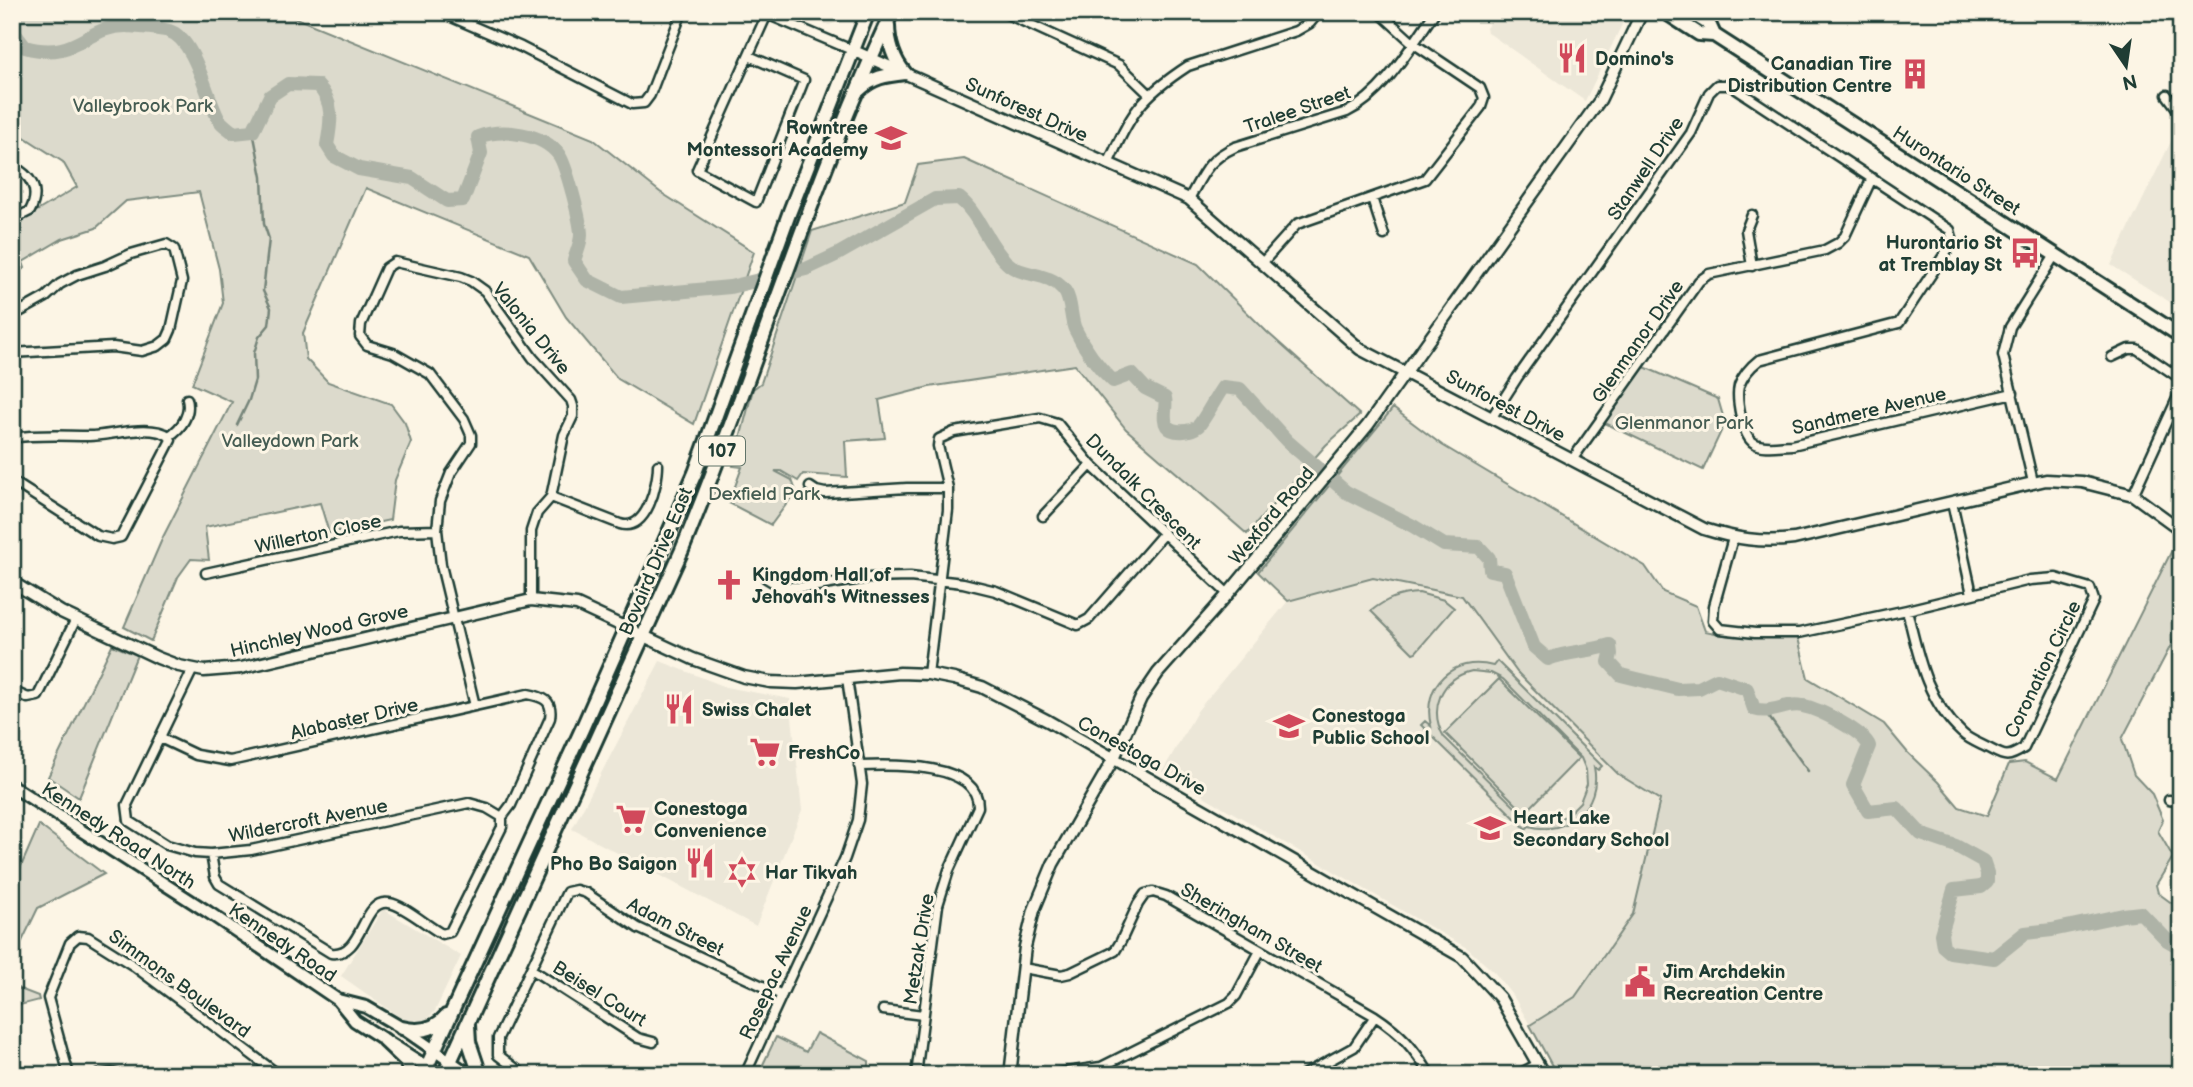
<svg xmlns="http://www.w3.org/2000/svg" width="2193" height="1087" font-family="'Balsamiq Sans',sans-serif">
  <rect width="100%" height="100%" fill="#fcf5e5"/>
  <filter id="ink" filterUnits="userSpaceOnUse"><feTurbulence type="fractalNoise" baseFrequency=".0143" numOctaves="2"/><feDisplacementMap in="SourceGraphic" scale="14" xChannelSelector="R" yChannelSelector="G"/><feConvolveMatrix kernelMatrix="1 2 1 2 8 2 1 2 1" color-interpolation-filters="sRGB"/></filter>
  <g filter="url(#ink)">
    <path fill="#ece7d8" d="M791,12h58l-4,8 -16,5z
      M1499,12h129l-43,89 -98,-69 -1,-4z
      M2181,121v188l-70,-44z
      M1373,578l89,18 55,76 101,102 43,26 -28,114 -58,83 -45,28 -15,-26 -21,-27 -27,-24 -305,-176 36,-62 90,-109z
      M660,661l66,26 64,12 12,111 -46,116 -184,-97z
      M383,909l78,47 -26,55 -10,10 -14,2 -7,-3 -63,-44z"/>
    <path fill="#dcdacc" stroke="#7e8c80" stroke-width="2" fill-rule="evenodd" d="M12,12h269l312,127 67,53 94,60 -60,172 -76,-45 -52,-62 -37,-62 -163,-67 -63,145 3,26 22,23 63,22 14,19 6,19 -16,38 -5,40 -61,13 -9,-30 -115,24 4,33 -18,-1 -13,18 -27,64 -27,-14 39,-90 69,-135 -40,-18 31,-81 -4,-34 -20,-77 -73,9 -30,27 -34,11 -39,23 2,6 -13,7v-18l3,-2 -3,-6v-23l65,-39 -14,-25 -48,-31 -3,-5z
      M964,159l234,105 69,68 93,83 -34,30 -79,89 -121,-105 -51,-64 -146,22 -50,13 6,38 -40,3 2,36 -44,-3 -5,7 -17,-10h-6l17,9 4,11 -25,34 -42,-22 13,-36 -9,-1 20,-77 8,-6 51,-152 93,-29 13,-37z
      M1642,366l76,33 7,24 -22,47 -98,-47z
      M1393,408l49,37 203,121 18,26 33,14 9,25 24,5 69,2 10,40 76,46 24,29 30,29 21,25 28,9 22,-52 16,-2 33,17 119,-239 4,5v81l-59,113 12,36 18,19 11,26 -5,11 15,26 -17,28 2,8 23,17v165h-165l-20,-5 -10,5h-429l-27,-50 45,-28 58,-83 27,-114 -42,-26 -101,-102 -55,-76 -89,-18 -85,23 -30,-29z
      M1419,593l25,7 10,8 -38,44 -3,1 -42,-42c15,-12 28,-17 48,-18z
      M112,645l25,10 -58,143 -31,-21z
      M1497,661l105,105 -4,4 -4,-3c8,39 -27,70 -65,59l-3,3 -105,-104 4,-4 6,5c-10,-41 22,-71 62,-60zM1472,671l19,2 12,6 78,79 5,12 1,14 -7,18 -14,14 -13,5h-14l-19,-9 -76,-75c-16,-28 -3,-59 28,-66z
      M1499,679l80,79 -54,55 -80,-80z
      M39,825l65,49 -66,34 -26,54v-75z
      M12,986l26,10 1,4 -27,7z
      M816,1033l53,28v14h-111l18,-38 30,15z"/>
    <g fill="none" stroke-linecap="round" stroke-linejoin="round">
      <path stroke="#758479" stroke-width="2.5" d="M237,425l12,-25 6,-20 -1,-27 5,-16 10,-12 2,-17 -8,-17 6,-52 -5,-15 -2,-47 -9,-46
        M1766,713l42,58"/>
      <path stroke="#aeb3a7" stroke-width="14" d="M12,30l13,17c52,15 61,-22 102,-21 13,1 30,2 42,5 26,8 37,65 49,87 3,6 10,10 16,15l19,-2 17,-35 18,-12 29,1c18,17 14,38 10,60l7,11 25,13 53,9 35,23 16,-1 18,-47 -3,-16c24,-9 65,-4 81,18 7,10 22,66 22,80 0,8 -5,18 -7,26l13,19 34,17 109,-10 76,-18 32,-15 97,-55 24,-1c21,17 28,46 47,64 16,16 42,9 57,27 9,9 7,29 12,40 9,19 23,38 38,52l19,-7 13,14 20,10c2,9 -3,20 2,28 6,8 24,6 31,0 5,-4 19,-31 25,-39l17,2 47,52 59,51 67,34 31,19 35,2 10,11 1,12 15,3 29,74 14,12c20,-8 41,-7 62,-14l1,9 -2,8 12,13 57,14 21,-1 18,-9 30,10 7,20c20,6 31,-7 49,-3 16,3 61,26 66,40l-16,39 15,26 29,-3 24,26 35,12 27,15 4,12v9l-6,5 -27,3 -13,44 2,12 7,6 44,6 31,-25 27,-3 71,-15 18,-2 26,27 14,8"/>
      <g stroke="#1f3d34" stroke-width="13">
        <path id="minor" d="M440,12l81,35 111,57 12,-1 6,-8 32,-83
          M762,12l90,38
          M1003,12l116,53 30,29
          M749,56l55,24 -48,122 -59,-32 70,-156
          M2167,95l14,19
          M1108,164c24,-52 31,-66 80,-98l108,-35 14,-8 9,-11
          M12,166c19,9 29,24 18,45l-18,9
          M1372,198l12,37
          M1189,199c14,-25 18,-39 46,-52l112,-35c37,-18 64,-66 88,-100
          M1752,215l-6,15 6,36
          M1263,262l34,-38 128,-45 56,-72 3,-9 -4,-10 -67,-45 -34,-31
          M12,316l34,-19 14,-13 17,-9 28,-9 26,-12 35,-10 8,5 8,32 -11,49 -4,9 -9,7 -16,5 -29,-4 -101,6
          M2112,357l17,-8h8l44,30
          M1492,417l25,-39 174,-245 18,-40 8,-8h13l220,145 2,8 -2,8 -51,77 -140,37c-9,7 -16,15 -20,26 -3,12 3,50 15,57 10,6 27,2 38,2l221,-52
          M169,436c13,-8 22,-22 18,-37
          M12,438c26,-4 51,-2 77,-2 22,0 61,-13 80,0l2,4 -50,97 -9,2 -14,-3 -86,-55
          M1572,460l127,-179 10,-7 116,-24 13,-7 7,-7 27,-58
          M2033,482l-30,-127 7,-28 45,-72
          M810,487l6,4 9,2 82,-5h41
          M2133,495l48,-105
          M551,497l69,27c27,9 38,-41 38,-59
          M1952,502l20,92
          M1043,516l48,-51
          M1733,538l-19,68 -1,15 7,8 35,4h44l108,-23 123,-30 26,-2 34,10 4,12 -70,148c-18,12 -20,8 -38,-1 -8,-4 -18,-8 -24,-14 -36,-33 -44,-78 -55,-123
          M206,573l193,-42 38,-1
          M766,578l15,9h30l57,-9 42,-1 53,6 33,8 82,34 11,-6 75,-86
          M193,669l-66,136 2,16 38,24 28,8 16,1 40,-4 218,-47 18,5 15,9
          M928,674l20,-164v-22l-10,-42 1,-7 15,-7 86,-14 17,5 34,42 137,129
          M12,691l16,7 10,-2 38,-77
          M475,706l-34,-141 -4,-35 3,-29 11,-28 20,-30v-8l-7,-16 -34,-45 -37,-21 -26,-8 -7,-9 1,-12 25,-56 9,-6 66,15 10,4 14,10 48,67 38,42 2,6v10l-9,19 -13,62 -14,16 -6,18v69
          M160,738l36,17 34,6 298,-67c15,3 25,6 22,24l-39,87 -9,12
          M859,766c31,-1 120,-5 119,41l-29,63 -11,35 -22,170
          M2169,800l12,2
          M211,854l4,23 4,7 112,69c33,4 30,-55 58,-50 15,2 38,23 53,31l8,-2 52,-105v-10
          M1023,968l38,7 9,-2 39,-19 6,-3 6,-10 17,-37 7,-10 8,-2 13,4 209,120c26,17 39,32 55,59
          M531,969l107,69 15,4
          M883,1010l40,5
          M1010,1073l43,1 48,-7 128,-64 7,-7 24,-45
          M69,1075l-21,-77 22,-55 8,-7 10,1 46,29 145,109
          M98,1075l14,-2 9,2
          M524,1075l-26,-20v-17l69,-146 9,-2 10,3 52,35 144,67
          M745,1075l100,-217 13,-38 4,-36 -15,-106
          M1303,1075l51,-28 21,-31
          M1517,1075l21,-11"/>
      </g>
      <g stroke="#1f3d34" stroke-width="15">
        <path id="tertiary" d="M852,50l337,149 171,150 344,180c32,10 57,14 90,10l252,-59 36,2 51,13 48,35
          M12,582l49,30 97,46 21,8 25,5 37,-3 290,-68 46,5 116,54 51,18 26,5 27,1 103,-10 28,1 26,5 28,8 66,34 414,236 38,41 44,77
          M1010,1075l15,-128 9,-37 19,-46 61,-106 27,-60 17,-25 70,-79 140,-169 232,-325 42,-88"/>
      </g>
      <g stroke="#1f3d34" stroke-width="16">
        <path id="secondary" d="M12,786l196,126 130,88 17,21 85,54
          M338,1000l28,7 36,21 68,47"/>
      </g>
      <g stroke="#1f3d34" stroke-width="18">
        <path id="primary" d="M1665,12l34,22 15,1 467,301
          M1690,12l19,12 5,11
          M888,25c0,17 6,36 17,48
          M858,91c14,-14 28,-16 47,-18
          M468,1025l1,17 11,33
          M402,1028c16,4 32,3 44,-12
          M384,1040l22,21 5,14
          M423,1075l159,-346 113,-256 95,-262 78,-199
          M444,1075l238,-525c74,-178 128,-364 210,-538"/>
      </g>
      <use href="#minor" stroke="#fcf5e5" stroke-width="8"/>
      <use href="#tertiary" stroke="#fcf5e5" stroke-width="10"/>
      <use href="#secondary" stroke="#fcf5e5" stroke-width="10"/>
      <use href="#primary" stroke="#fcf5e5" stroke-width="12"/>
    </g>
  </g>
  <defs>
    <g id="restaurant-bare" transform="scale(2.415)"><path d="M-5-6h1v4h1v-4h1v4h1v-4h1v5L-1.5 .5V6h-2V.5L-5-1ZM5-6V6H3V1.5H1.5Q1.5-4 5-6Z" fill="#d1495b" stroke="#fcf5e5" stroke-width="2.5" paint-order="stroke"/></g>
    <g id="building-bare" transform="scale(2.415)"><path d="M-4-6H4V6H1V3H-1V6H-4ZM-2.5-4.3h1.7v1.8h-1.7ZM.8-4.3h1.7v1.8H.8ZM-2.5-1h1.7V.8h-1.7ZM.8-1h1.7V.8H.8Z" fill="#d1495b" stroke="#fcf5e5" stroke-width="2.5" paint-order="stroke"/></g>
    <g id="school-bare" transform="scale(2.415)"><path d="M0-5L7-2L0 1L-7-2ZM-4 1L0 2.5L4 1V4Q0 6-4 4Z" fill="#d1495b" stroke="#fcf5e5" stroke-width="2.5" paint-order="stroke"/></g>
    <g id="bus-bare" transform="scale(2.415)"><path d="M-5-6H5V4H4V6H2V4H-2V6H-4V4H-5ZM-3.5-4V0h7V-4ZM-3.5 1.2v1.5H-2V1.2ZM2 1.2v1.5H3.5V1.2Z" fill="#d1495b" stroke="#fcf5e5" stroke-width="2.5" paint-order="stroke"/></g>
    <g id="church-bare" transform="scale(2.415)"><path d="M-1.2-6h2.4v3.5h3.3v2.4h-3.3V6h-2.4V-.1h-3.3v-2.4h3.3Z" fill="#d1495b" stroke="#fcf5e5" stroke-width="2.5" paint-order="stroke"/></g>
    <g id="supermarket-bare" transform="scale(2.415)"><path d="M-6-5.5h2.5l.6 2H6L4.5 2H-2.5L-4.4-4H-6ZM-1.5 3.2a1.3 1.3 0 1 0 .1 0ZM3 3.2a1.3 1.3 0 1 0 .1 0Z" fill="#d1495b" stroke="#fcf5e5" stroke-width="2.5" paint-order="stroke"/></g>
    <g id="synagogue-bare" transform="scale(2.415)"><path d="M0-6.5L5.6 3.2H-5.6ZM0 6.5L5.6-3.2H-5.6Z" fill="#d1495b" stroke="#fcf5e5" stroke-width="2.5" paint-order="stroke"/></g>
    <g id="civic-bare" transform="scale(2.415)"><path d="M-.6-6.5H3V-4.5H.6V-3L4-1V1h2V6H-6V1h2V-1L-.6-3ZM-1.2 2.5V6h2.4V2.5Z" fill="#d1495b" stroke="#fcf5e5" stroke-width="2.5" paint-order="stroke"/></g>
  </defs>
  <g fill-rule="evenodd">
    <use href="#restaurant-bare" x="1572" y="58"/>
    <use href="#building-bare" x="1915" y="74"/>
    <use href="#school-bare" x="891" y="138"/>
    <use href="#bus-bare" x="2025" y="253"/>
    <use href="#church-bare" x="729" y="585"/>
    <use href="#restaurant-bare" x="679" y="709"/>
    <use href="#school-bare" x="1289" y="726"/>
    <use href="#supermarket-bare" x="765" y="752"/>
    <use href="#supermarket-bare" x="631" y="819"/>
    <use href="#school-bare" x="1490" y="828"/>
    <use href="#restaurant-bare" x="700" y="863"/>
    <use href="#synagogue-bare" x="742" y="872"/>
    <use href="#civic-bare" x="1640" y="982"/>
  </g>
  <g text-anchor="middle" stroke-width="6" stroke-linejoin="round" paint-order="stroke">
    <rect fill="#fcf5e5" stroke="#617469" stroke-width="2" x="699" y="436.5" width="46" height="29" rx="5"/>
    <g font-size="18" font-weight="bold" fill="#1f3d34">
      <text x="722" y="457">107</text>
    </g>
    <g font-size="19" font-weight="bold" fill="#1f3d34" stroke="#fcf5e5" text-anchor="start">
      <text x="1595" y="65">Domino's</text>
      <text x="1892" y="70" text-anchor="end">Canadian Tire<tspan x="1892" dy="22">Distribution Centre</tspan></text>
      <text x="868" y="134" text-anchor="end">Rowntree<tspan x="868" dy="22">Montessori Academy</tspan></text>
      <text x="2002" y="249" text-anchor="end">Hurontario St<tspan x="2002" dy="22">at Tremblay St</tspan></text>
      <text x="752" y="581">Kingdom Hall of<tspan x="752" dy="22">Jehovah's Witnesses</tspan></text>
      <text x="702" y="716">Swiss Chalet</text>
      <text x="1312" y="722">Conestoga<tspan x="1312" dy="22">Public School</tspan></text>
      <text x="788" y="759">FreshCo</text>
      <text x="654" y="815">Conestoga<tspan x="654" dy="22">Convenience</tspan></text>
      <text x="1513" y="824">Heart Lake<tspan x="1513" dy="22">Secondary School</tspan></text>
      <text x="677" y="870" text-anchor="end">Pho Bo Saigon</text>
      <text x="765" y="879">Har Tikvah</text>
      <text x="1663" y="978">Jim Archdekin<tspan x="1663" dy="22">Recreation Centre</tspan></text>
    </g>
    <g font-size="19" fill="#455c52" stroke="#fcf5e5">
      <text x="143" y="112">Valleybrook Park</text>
      <text x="1684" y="429">Glenmanor Park</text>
      <text x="290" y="447">Valleydown Park</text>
      <text x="764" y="500">Dexfield Park</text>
    </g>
    <g font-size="19" fill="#1f3d34" stroke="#fcf5e5">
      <text transform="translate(1027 109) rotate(24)" y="7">Sunforest Drive</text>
      <text transform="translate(1297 109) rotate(-19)" y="7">Tralee Street</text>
      <text transform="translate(1645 168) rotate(-56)" y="7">Stanwell Drive</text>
      <text transform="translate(1957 170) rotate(33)" y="7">Hurontario Street</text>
      <text transform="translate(532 328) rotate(51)" y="7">Valonia Drive</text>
      <text transform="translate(1637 341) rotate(-55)" y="7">Glenmanor Drive</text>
      <text transform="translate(1506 405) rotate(28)" y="7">Sunforest Drive</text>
      <text transform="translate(1869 410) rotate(-13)" y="7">Sandmere Avenue</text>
      <text transform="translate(1144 491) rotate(45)" y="7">Dundalk Crescent</text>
      <text transform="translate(1271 515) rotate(-50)" y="7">Wexford Road</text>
      <text transform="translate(318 533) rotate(-12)" y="7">Willerton Close</text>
      <text transform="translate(655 561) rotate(-67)" y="7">Bovaird Drive East</text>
      <text transform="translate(319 630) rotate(-13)" y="7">Hinchley Wood Grove</text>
      <text transform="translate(2042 669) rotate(-64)" y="7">Coronation Circle</text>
      <text transform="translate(354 718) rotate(-13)" y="7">Alabaster Drive</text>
      <text transform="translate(1142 755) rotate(29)" y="7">Conestoga Drive</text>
      <text transform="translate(308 820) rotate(-11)" y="7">Wildercroft Avenue</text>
      <text transform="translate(119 835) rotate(33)" y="7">Kennedy Road North</text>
      <text transform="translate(676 926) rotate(27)" y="7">Adam Street</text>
      <text transform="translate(1252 927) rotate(30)" y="7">Sheringham Street</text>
      <text transform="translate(283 942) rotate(34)" y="7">Kennedy Road</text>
      <text transform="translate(918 949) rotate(-81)" y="7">Metzak Drive</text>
      <text transform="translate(775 972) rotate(-65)" y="7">Rosepac Avenue</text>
      <text transform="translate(180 983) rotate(36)" y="7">Simmons Boulevard</text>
      <text transform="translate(600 993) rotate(32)" y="7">Beisel Court</text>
    </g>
  </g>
  <rect width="2193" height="1087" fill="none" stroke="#fcf5e5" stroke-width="42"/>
  <rect x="21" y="21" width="2151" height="1045" fill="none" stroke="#1f3d34" stroke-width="2.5" filter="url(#ink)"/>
  <g transform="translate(2126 66) rotate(167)" stroke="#fcf5e5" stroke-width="5" paint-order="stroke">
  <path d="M0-5L12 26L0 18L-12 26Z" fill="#1f3d34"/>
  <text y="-10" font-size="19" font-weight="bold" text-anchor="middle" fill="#1f3d34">N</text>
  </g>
</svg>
